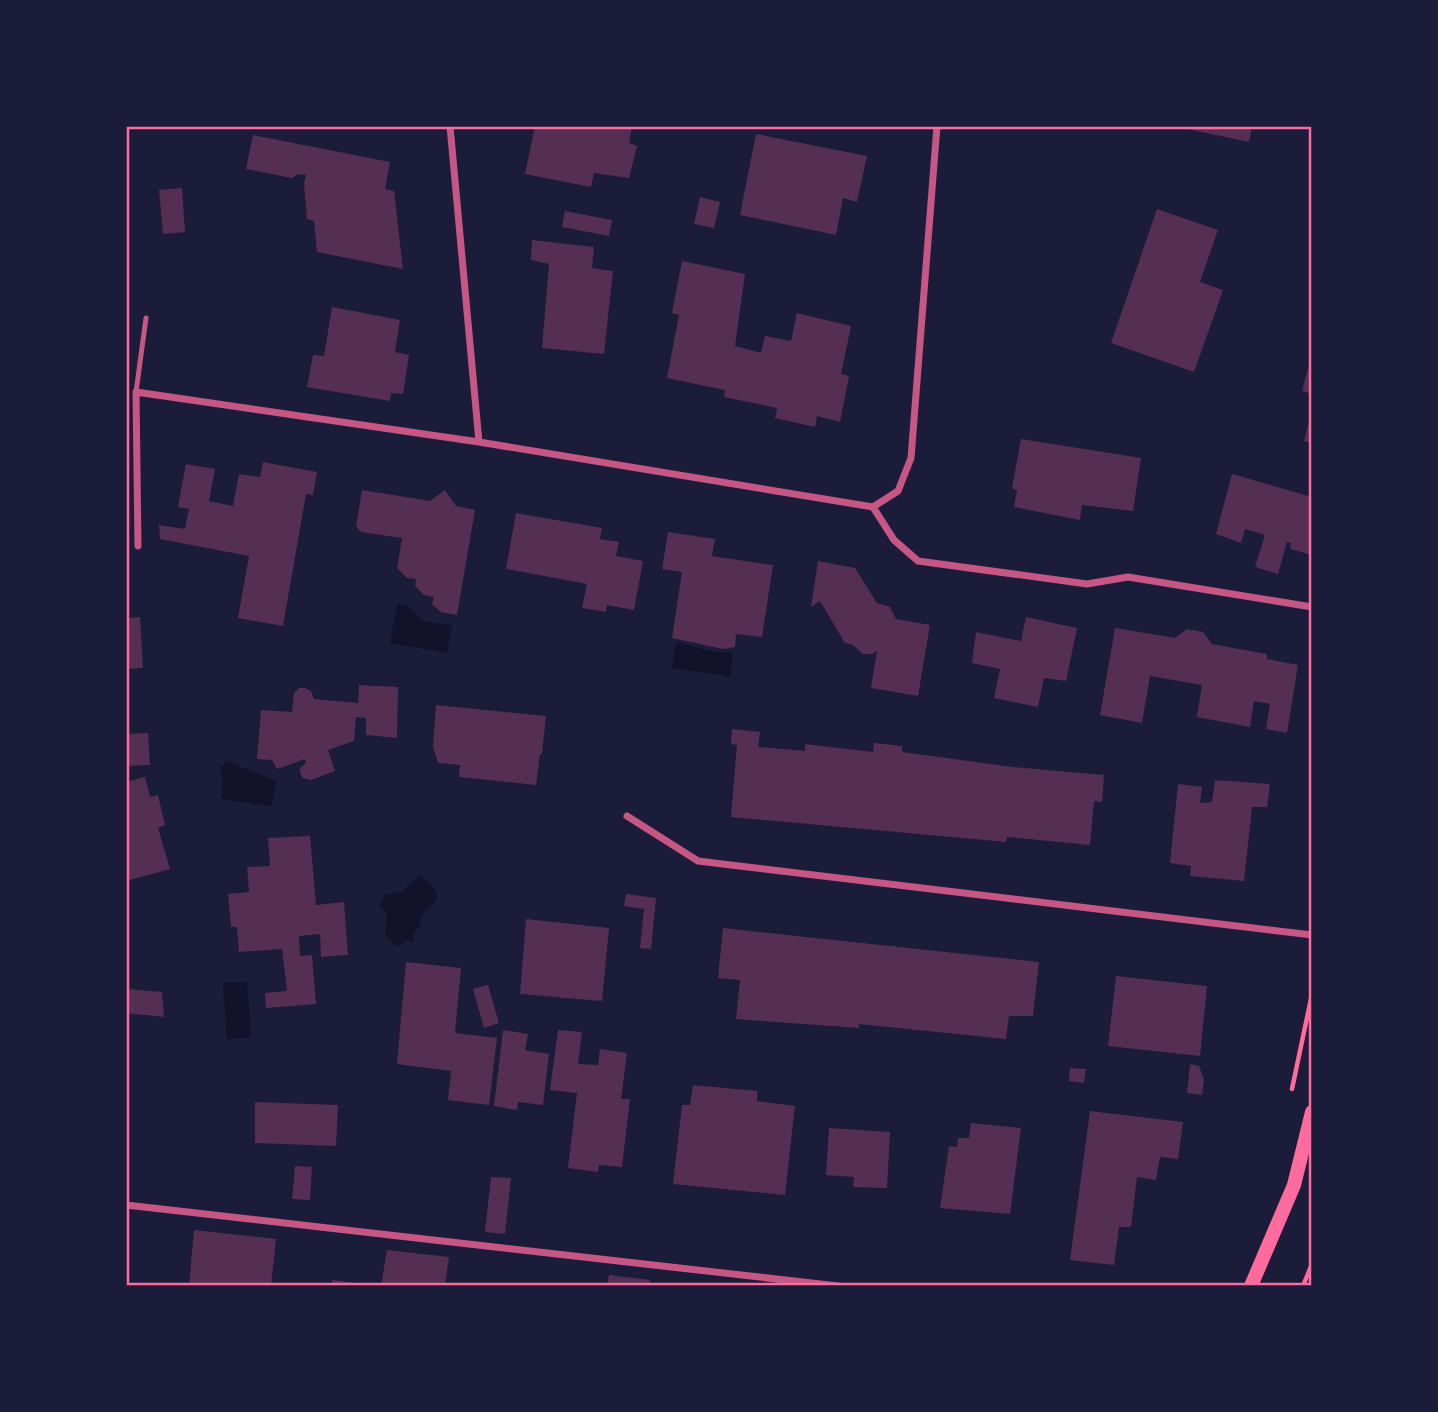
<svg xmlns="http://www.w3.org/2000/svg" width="1438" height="1412" font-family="'DejaVu Sans',sans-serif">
  <rect width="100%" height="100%" fill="#1b1b3a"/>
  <path fill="#12122b" d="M397,604l11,2 16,15 28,5 -5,27 -57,-10z
    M676,642c20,4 37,13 57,10l-3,24 -58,-8z
    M226,761l50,20 -4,25 -51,-7 2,-17 -3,-13z
    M420,875c7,6 22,16 15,27 -3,5 -10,7 -12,13 -5,10 1,8 -10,19l1,8 -6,-2 -9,6 -4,-1 -10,-11 2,-21 -8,-7 6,-11 17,-4z
    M247,982l4,55 -24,2 -4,-56z"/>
  <path fill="#542f53" d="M535,126h97l-3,17 8,3 -8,32 -35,-5 -3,14 -66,-13z
    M1173,126h79l-3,16z
    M756,134l111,22 -10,46 -14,-4 -7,37 -96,-20z
    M253,135l137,27 -5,27 9,2 9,78 -86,-17 -3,-31 -7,-2 -3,-35 2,-9 -8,-1 -6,4 -46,-9z
    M182,188l3,44 -22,2 -4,-44z
    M700,197l20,5 -6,26 -20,-4z
    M1157,209l61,21 -18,52 23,8 -29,82 -83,-29z
    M565,211l47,9 -3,16 -47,-9z
    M532,240l62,7 -2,21 21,3 -9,83 -62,-6 7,-84 -18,-4z
    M682,261l63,13 -10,72 26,7 4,-17 26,5 6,-28 54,13 -10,48 8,2 -9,46 -23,-6 -2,11 -40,-9 2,-10 -53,-11 1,-7 -58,-12 12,-63 -7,-2z
    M332,307l68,13 -5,32 14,3 -6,39 -12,-1 -1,8 -83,-14 6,-32 11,1z
    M1311,357h1v37l-10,-3z
    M1311,413h1v30l-8,-2z
    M1021,439l120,19 -8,53 -51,-6 -2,15 -66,-13 3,-17 -5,-2z
    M263,462l54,10 -4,23 -7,-1 -23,132 -45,-8 11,-62 -89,-17 -1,-14 26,4 4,-20 -11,-2 8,-43 29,5 -6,32 24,5 6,-32 21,3z
    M1232,474l80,23v58l-22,-6 1,-6 -4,-1 -9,32 -23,-7 10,-32 -20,-6 -4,14 -25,-9z
    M362,490l68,11 15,-11 11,16 19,4 -18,105 -16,-3 -9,-8 2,-7 -10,-2 -9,-9 1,-7 -9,-1 -10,-10 5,-30 -41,-6 -5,-6z
    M516,513l86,15 -2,11 19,3 -3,14 27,5 -9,49 -27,-5 -1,7 -24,-4 5,-24 -81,-15z
    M668,532l47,7 -3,17 61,9 -11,72 -26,-3 -1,13 -12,2 -51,-11 10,-66 -20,-3z
    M818,561l37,7 22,35 13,4 6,12 34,6 -12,71 -47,-8 6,-37 -5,3h-9l-10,-9 -8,-2 -25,-42 -9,6z
    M140,617l3,51 -17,1v-51z
    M1026,617l51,11 -11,53 -22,-3 -6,29 -44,-9 6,-29 -28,-6 4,-31 45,9z
    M1115,628l60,10 12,-9 16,3 9,12 55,10v5l31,6 -11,68 -21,-4 4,-25 -16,-3 -4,26 -53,-10 5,-32 -52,-9 -8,47 -42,-8z
    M359,685l39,2 -1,51 -31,-3v-17l-10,-1 -2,24 -26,9 7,21 -24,9 -8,-2 -3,-5v-5l6,-5 -1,-4 -28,10 -5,-9 -15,-1 4,-49 31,2 2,-19 5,-5h6l6,3 3,8 44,4z
    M436,705l110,11 -4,38h-2l-4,31 -77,-8 1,-12 -22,-2 -5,-16z
    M732,729l28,3 -2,15 47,4v-7l68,8 1,-9 28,3v6l111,15 91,8 -2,27 -8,-1 -4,44 -83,-8 -1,5 -275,-25 6,-72 -6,-1z
    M148,733l2,32 -24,1v-32z
    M145,777l5,20 8,-2 7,30 -7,3 12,41 -44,12v-99z
    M1215,780l55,4 -3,23h-15l-8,74 -54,-5 1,-10 -21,-3 8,-79 24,3 -2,16 12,-1z
    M310,836l6,69 28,-3 4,53 -27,2 -1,-23 -21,2 1,20 12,-1 4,49 -50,4 -1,-15 22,-2 -5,-42 -43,3 -2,-25h-6l-3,-33 21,-2 -2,-25 23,-1 -2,-28z
    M626,894l30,4 -5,51 -11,-1 4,-39 -20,-3z
    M526,919l83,9 -7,73 -82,-7z
    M723,928l316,34 -6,54h-24l-3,23 -147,-15v4l-123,-9 4,-39 -22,-2z
    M406,962l55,6 -6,65 42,5 -8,67 -41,-5 3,-29 -54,-7z
    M1116,976l91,10 -7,70 -92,-10z
    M488,985l11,38 -15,5 -11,-39z
    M126,989l36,3 2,25 -38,-4z
    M503,1030l25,4 -3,16 24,4 -6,51 -25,-3 -1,8 -23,-4z
    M558,1030l24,2 -4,32 20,1 2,-16 27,4 -6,46h9l-8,68 -23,-2 -1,7 -30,-4 9,-75 -27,-3z
    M1190,1064l9,2 5,14 -2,15 -15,-2z
    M1070,1068l16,1 -2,14 -15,-2z
    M693,1085l64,6v10l38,5 -10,89 -112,-11 9,-79h8z
    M255,1102l83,3 -2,41 -81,-3z
    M1090,1111l93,11 -5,37 -18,-2 -4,23 -19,-3 -6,50h-12l-5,38 -44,-5z
    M971,1123l50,5 -11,86 -70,-6 9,-62 8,1 1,-9h11z
    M829,1128l61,4 -3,56 -34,-1 1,-10 -28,-2z
    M295,1166l17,1 -2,33 -18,-1z
    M491,1177l20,1 -6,56 -20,-2z
    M194,1230l82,9 -5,47h-82z
    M387,1250l62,7 -4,29h-64z
    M609,1275l41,5v6h-43z
    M332,1280l32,4 -1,2h-31z"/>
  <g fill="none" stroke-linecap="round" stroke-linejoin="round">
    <path stroke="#ff6b9d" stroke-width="4.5" d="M1292,1089l20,-95
      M1303,1286l9,-22"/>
    <path stroke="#c65784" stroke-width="5" d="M136,392l10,-74"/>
    <path stroke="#c65784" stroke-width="7" d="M450,126l29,316
      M873,507l25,-16 13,-33 26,-332
      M138,546l-2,-154 343,50 394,65 21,33 24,21 169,23 41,-7 184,30
      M627,816l71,45 614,74
      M126,1205l712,81"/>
    <path stroke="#ff6b9d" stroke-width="14" d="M1251,1286l43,-101 18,-73"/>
  </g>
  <rect width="1438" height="1412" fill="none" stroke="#1b1b3a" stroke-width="256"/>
  <rect x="128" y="128" width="1182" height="1156" fill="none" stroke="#ff6b9d" stroke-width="2.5"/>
</svg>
